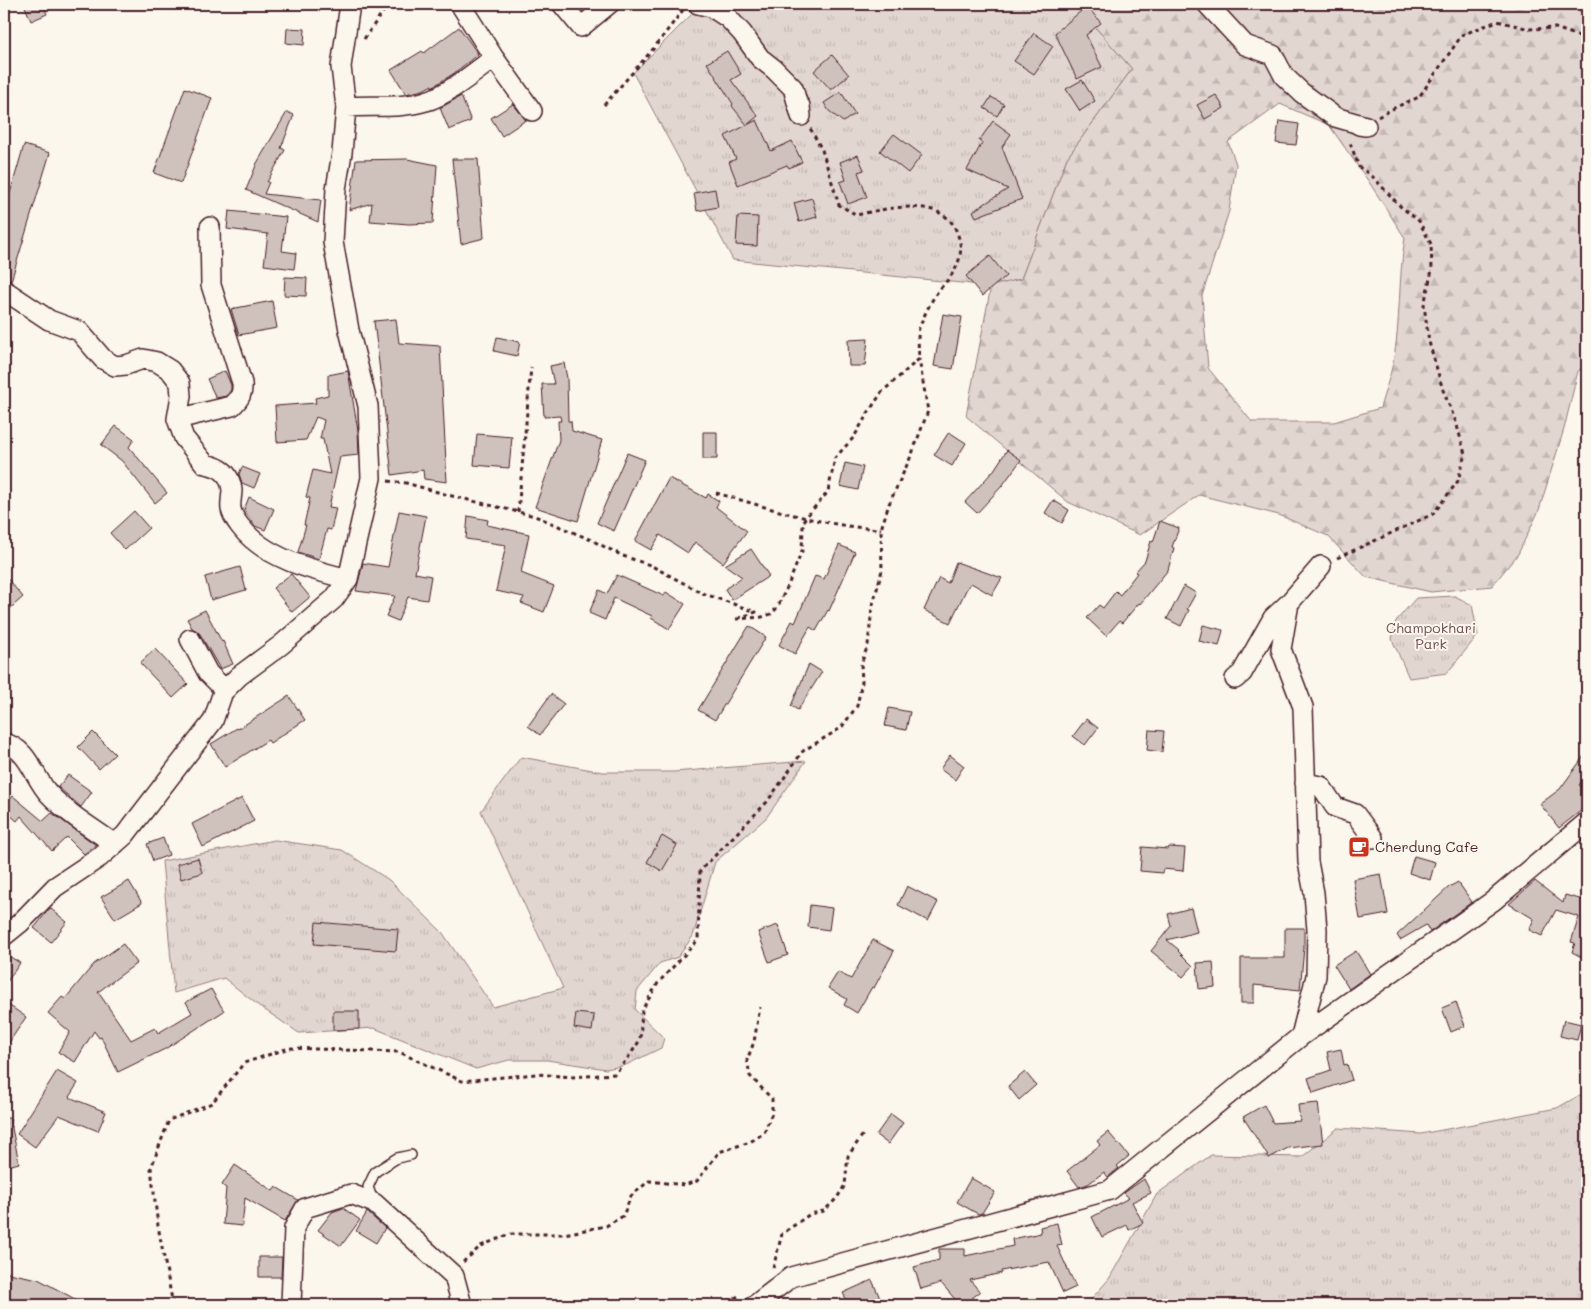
<svg xmlns="http://www.w3.org/2000/svg" width="1591" height="1309" font-family="Mali,sans-serif">
  <defs>
    <pattern id="grass-tufts" width="24" height="20" patternUnits="userSpaceOnUse" patternTransform="scale(1.25)"><rect width="24" height="20" fill="#e2d7d0"/><path d="M3 7l-1-3M5 7V3M7 7l1-3M15 17l-1-3M17 17v-4M19 17l1-3" fill="none" stroke="#c3b8b3"/></pattern>
    <pattern id="forest-firs" width="22" height="20" patternUnits="userSpaceOnUse" patternTransform="scale(1.25)"><rect width="22" height="20" fill="#e2d7d0"/><path d="M5 1l3.5 6h-7zM16 11l3.5 6h-7z" fill="#c3b8b3"/></pattern>
  </defs>
  <rect width="100%" height="100%" fill="#fbf7ec"/>
  <filter id="ink" filterUnits="userSpaceOnUse"><feTurbulence type="fractalNoise" baseFrequency=".02" numOctaves="2"/><feDisplacementMap in="SourceGraphic" scale="10" xChannelSelector="R" yChannelSelector="G"/><feConvolveMatrix kernelMatrix="1 2 1 2 8 2 1 2 1" color-interpolation-filters="sRGB"/></filter>
  <g filter="url(#ink)">
    <path fill="url(#grass-tufts)" stroke="#967b7e" d="M702,4h373l57,65 -65,89 -46,121 -30,7 -258,-26 -100,-187z
      M1455,596l17,9 6,30 -31,38 -38,5 -17,-39 4,-18 20,-23z
      M521,757l82,15h71l132,-11 -40,57 -51,44 -22,74 -15,21 -18,6 -23,28 -2,19 29,28 -3,10 -35,17 -20,4 -59,-9h-38l-33,9 -102,-41 -75,5 -40,-27 -35,-28 -50,15 -12,-132 113,-21 67,10 47,30 53,52 51,75 70,-19 -82,-177z
      M1587,1091v214h-501l23,-26 48,-85 54,-39 91,2 36,-29 83,6 136,-26z"/>
    <path fill="url(#forest-firs)" stroke="#967b7e" fill-rule="evenodd" d="M1075,4h512v361l-9,6 -14,58 -25,81 -21,44 -26,32 -61,6 -65,-15 -38,-41 -49,-21 -80,-20 -59,40 -72,-33 -102,-86 25,-130 30,-7 46,-121 65,-89zM1280,104l49,21 40,57 36,56c-7,41 -4,84 -12,125 -3,15 -9,30 -13,45l-46,14h-82l-44,-54 -6,-72 27,-85 7,-47 -8,-22z"/>
    <path fill="#cfc2bc" stroke="#4a1f2b" d="M24,4h19l4,10 -16,7z
      M1087,6l14,17 -15,12 16,32 -25,12 -22,-46z
      M459,27l19,27 -25,20 -16,10 -5,3v-2l-9,5 -17,4 -15,-24 31,-19 2,2z
      M287,28l18,1 -1,16 -18,-2z
      M1034,33l19,13 -19,28 -20,-13z
      M727,51l14,23 -10,6 27,36 -11,9 -15,-19 1,-2 -26,-41z
      M832,55l17,20 -18,15 -17,-19z
      M1082,80l13,21 -15,10 -14,-22z
      M185,88l27,10 -31,85 -27,-10z
      M841,92l14,22 -12,8 -14,-11 -5,-8z
      M1216,95l8,13 -19,11 -8,-14z
      M461,96l10,25 -22,9 -9,-22z
      M991,97l13,7 -7,12 -13,-8z
      M513,104l13,16 -24,16 -11,-18z
      M287,112l7,3 -13,33 4,2 -18,32h2l-5,12 57,6 -3,22 -72,-32 11,-27z
      M757,120l14,31 21,-10 10,21 -13,6 -2,-3 -49,20 -9,-23 7,-3 -11,-23z
      M993,121l18,13 -9,13 20,52 -46,18 -3,-6 35,-22 -41,-19 15,-27 -3,-2z
      M1279,121l20,3 -3,21 -20,-2z
      M894,134l28,21 -14,18 -28,-22z
      M24,145l26,8 -39,128 -7,-2v-65z
      M858,155l6,15 -6,2 9,25 -19,7 -8,-22 6,-2 -6,-18z
      M407,159l30,6 -4,58 -24,1 -39,-3 2,-18 -23,7 7,-50z
      M452,159h26l6,79 -23,6z
      M715,189l3,18 -21,4 -3,-18z
      M812,198l5,19 -18,5 -5,-19z
      M229,211l57,6 -4,34 14,2 -2,16 -30,-4 4,-31 -41,-5z
      M738,216l20,1 -1,29 -21,-1z
      M990,256l16,20 -24,20 -16,-20z
      M285,277l22,1 -1,18 -22,-1z
      M272,301l5,27 -38,7 -8,-26z
      M943,314l19,3 -9,52 -19,-3z
      M396,319l3,24 41,3 7,136 -23,-3 -1,-9 -31,5 -18,-154z
      M497,337l23,5 -3,14 -23,-5z
      M868,339l-3,27h-16l-1,-26z
      M564,363l3,15 1,43h3l1,10 30,9 -24,81 -43,-14 24,-67 -1,-19h3l-1,-5 -16,1 -2,-33h12l-4,-18z
      M225,371l6,14v5l-5,6 -10,2 -9,-19z
      M348,371l10,60 1,24 -19,2 -11,50 7,1 -5,22 -4,-1 -8,30 -21,-7 8,-27h-2l6,-27 -4,-1 7,-27 17,4 -7,-35h-3l4,-19 -8,-3 -10,23 -29,2 -2,-36 41,-3 -1,-5 13,-3v-20z
      M116,426l18,13 -5,8 38,46 -12,10 -33,-42 -21,-16z
      M703,432h14v27h-14z
      M949,432l17,11 -14,23 -18,-11z
      M477,434l35,3 -3,31 -35,-3z
      M1007,450l14,10 -19,26 -25,27 -12,-11 29,-32z
      M627,453l18,7 -31,71 -17,-8z
      M845,463l18,4 -5,23 -18,-4z
      M242,467l18,7 -6,14 -12,-5 -3,-9z
      M669,478l37,20 2,-4 11,7 -3,6 31,24 -24,32 -28,-21 -7,11 -28,-18 -9,15 -16,-9z
      M249,497l25,12 -9,21 -10,-4 -11,-16z
      M1053,500l16,10 -7,13 -17,-10z
      M134,511l15,17 -24,22 -15,-17z
      M399,511l27,5 -11,57 16,3 -4,24 -19,-3 -10,24 -12,-5 9,-20 -39,-5 7,-28 25,4z
      M468,516l20,4 -1,5 42,9 -8,39 33,13 -10,26 -23,-9 3,-6 -28,-6 10,-46 -40,-6z
      M1160,521l19,7 -7,19 2,1 -6,22 -28,34 -1,-1 -17,20 -3,-2 -13,15 -19,-18 12,-13 4,3 13,-17 4,4 17,-22 -2,-1 10,-11 6,-20 2,1z
      M839,545l16,7 -26,59 -1,-1 -12,21 -6,-4 -15,27 -16,-9 13,-24 3,2 20,-47 9,3z
      M751,549l18,27 -37,24 -7,-11 17,-12 -17,-12z
      M956,562l46,16 -10,17 -21,-12 -2,3h-1l-18,37 -26,-13 15,-32 9,5z
      M240,567l6,23 -35,10 -6,-23z
      M291,574l19,23 -18,15 -19,-24z
      M4,575l19,22 -19,17z
      M617,575l47,21 2,-4 19,12 -16,25 -18,-11 1,-2 -38,-18 -9,22 -16,-7 10,-23 8,4z
      M1184,586l12,7 -9,16 2,1 -8,16 -14,-7z
      M205,610l17,32 1,-1 10,23 -13,5 -20,-35 -8,-6 -5,-9z
      M1203,625l20,5 -4,16 -20,-5z
      M749,626l17,11 -51,83 -17,-10z
      M155,649l33,35 -15,14 -33,-35z
      M809,664l13,8 -24,38 -7,-4z
      M551,694l13,10 -24,31 -12,-9z
      M289,696l16,24 -35,23 -2,-3 -43,27 -14,-23 26,-16 1,1z
      M889,708l21,4 -4,18 -21,-4z
      M1086,719l12,9 -13,17 -12,-9z
      M1149,730l15,1 -2,21 -15,-2z
      M93,732l22,22 -16,15 -21,-22z
      M1587,752v22l-8,11 8,7v14l-28,22 -19,-24 20,-15z
      M950,755l14,11 -9,14 -15,-11z
      M68,775l24,17 -11,15 -23,-20z
      M13,796l30,25 9,-8 44,32 -12,9 -17,-17 -15,14 -31,-35 -4,5 -13,-11v-3z
      M242,798l12,23 -51,26 -11,-23z
      M662,836l15,9 -15,26 -15,-9z
      M163,838l6,17 -16,6 -6,-17z
      M1142,847l26,2 1,-2 16,1 -2,23 -20,-2 -1,4 -22,-2z
      M1414,856l21,6 -5,18 -21,-7z
      M198,858l4,15 -21,6 -4,-15z
      M1381,874l7,40 -28,5 -7,-40z
      M129,881l13,22 -27,16 -14,-22z
      M1535,881l28,22 2,-8 22,6v59l-15,-8 3,-9 -4,-1 8,-25 -23,-7 -14,26 -13,-6 5,-11 -25,-15z
      M1458,882l14,20 -42,30 -4,-7 -26,15 -3,-5 52,-48z
      M907,886l31,16 -10,19 -30,-16z
      M810,905l22,3 -3,22 -21,-3z
      M50,908l17,14 -16,20 -17,-14z
      M1191,908l6,24 -30,8 12,10 -1,1 15,15 -10,11 -32,-26 20,-25 -3,-12z
      M316,922l82,7 -2,22 -82,-7z
      M778,925l10,30 -19,7 -11,-30z
      M1285,928h19v20l-4,42 -46,-5v18h-13v-45h44z
      M873,940l21,11 -20,37 -2,-1 -15,26 -13,-8 3,-6 -19,-11 10,-16 13,7z
      M123,944l14,19 -39,29 33,48 24,-12 3,5 34,-20 -6,-11 25,-13 13,22 -59,38 -47,23 -17,-35 -2,1 -5,-7 -19,31 -17,-10 12,-20 -22,-19 14,-16 3,2 29,-35z
      M1356,951l14,23 -21,15 -15,-24z
      M9,956l11,7 -16,23v-22z
      M1213,962l2,25 -16,2 -2,-26z
      M4,1002l22,15 -22,33z
      M1456,1002l9,24 -14,6 -9,-24z
      M333,1011h26v18l-26,1z
      M576,1013l18,2 -2,16 -18,-3z
      M1564,1020l17,4 -4,16 -17,-4z
      M1341,1049l3,16 3,-1 5,16 -39,13 -5,-15 23,-8 -4,-18z
      M57,1071l21,12 -9,14 37,15 -8,19 -39,-16 -24,32 -18,-13z
      M1025,1072l11,13 -17,15 -11,-14z
      M1318,1103l5,41 -35,4 -19,10 -26,-41 21,-12 9,18 27,-2 -2,-16z
      M891,1114l12,9 -15,21 -12,-9z
      M4,1118h6l9,45 -15,4z
      M1108,1132l21,24 -12,10 2,2 -11,9 -4,-5 -16,12 -9,3 -12,-16 33,-26 -3,-4z
      M235,1165l38,26 3,-4 22,13 -13,21 -40,-23 -3,28 -19,-2 3,-36 -4,-3z
      M971,1178l24,14 -13,21 -4,1 -21,-12z
      M1144,1179l7,14 -19,9 11,21 -14,7 -2,-5 -25,12 -10,-20 37,-19 -5,-5z
      M343,1208l17,12 -19,26 -23,-16 14,-18z
      M367,1212l18,16 -9,15 -20,-12z
      M1057,1223l5,22 -5,1 19,41 -13,6 -14,-31 -48,9 1,2 -32,7 10,12 -8,6 8,7h-20l-19,-22 -20,6 -7,-22 25,-7v-11h26v7l48,-10 -1,-7 29,-6 -1,-6z
      M259,1257h23l-1,20h-22z
      M4,1272l34,7 48,26h-49l-33,-7z
      M872,1280l8,18 -16,7h-15l-6,-12z"/>
    <g fill="none" stroke-linecap="round" stroke-linejoin="round">
      <g stroke="#4a1f2b" stroke-width="12">
        <path id="service" d="M374,1203l-6,-16 7,-15 22,-14 14,-3"/>
      </g>
      <g stroke="#4a1f2b" stroke-width="22">
        <path id="minor" d="M460,4l34,54 38,53
          M562,4l19,23 28,-23
          M698,4l13,3 17,11 14,15 18,25 14,11 19,19 8,28 -1,-10
          M1207,4l38,41 28,10 11,21 18,17 33,24 31,9 -7,-1
          M346,107c26,-2 54,2 80,-6 20,-5 50,-30 68,-43
          M4,290l45,30 30,11 24,28 12,7 11,-1 17,-6 14,3 13,8 10,13 1,13 -4,23 7,19 21,26c16,3 25,9 27,26 0,6 -2,13 -1,19 1,5 6,13 9,17 24,32 72,44 108,53
          M177,419l55,-13c8,-7 11,-13 10,-23l-31,-98 -1,-58
          M190,639l18,34 13,13 2,6
          M1235,679l7,-6 31,-55 16,-15
          M4,743c24,5 30,35 45,51 19,20 44,35 66,50
          M1305,783l16,3 14,21 20,7 18,24
          M4,936l16,-13 35,-36 45,-30 25,-22 88,-114 10,-29 16,-16 42,-31 53,-46 14,-20 23,-101 -3,-72 -19,-76 -16,-88 3,-53 6,-36 4,-46 -5,-40 9,-63
          M1301,1036l15,-60 1,-46 -3,-37 -6,-31 -5,-155 -22,-58 8,-46 32,-37
          M291,1305l3,-77 11,-20 46,-14 23,9 80,73 8,29
          M755,1305l36,-28 319,-87 191,-154 192,-135 94,-79"/>
      </g>
      <path stroke="#4a1f2b" stroke-width="3" stroke-dasharray="4 4" stroke-linecap="butt" d="M364,39l18,-26 8,-9
        M604,105l50,-57 29,-38
        M1378,117l18,-10 23,-10 43,-62 35,-14 33,8 25,-1 24,8 8,5
        M388,481l18,2 42,12 87,21 54,23 34,17 27,9 52,28 54,19 -17,6
        M716,493c54,15 109,34 165,36
        M518,512l13,-145
        M1337,558l96,-44 25,-33 7,-27 -9,-32 -13,-32 -14,-48 -5,-37 8,-35 -1,-26 -12,-23 -19,-15 -28,-30 -13,-9 -10,-27
        M736,619l26,-2 9,-3 6,-6 12,-25 13,-32 1,-24 2,-9 23,-26 7,-34 19,-21 14,-24 14,-21 37,-33c0,-9 -2,-22 0,-31 3,-8 12,-27 17,-34 8,-11 18,-19 22,-31 4,-10 3,-21 -1,-30 -12,-38 -72,-25 -100,-18l-18,-10 -17,-55 -12,-22
        M463,1262l18,-16 29,-12h54l42,-8 17,-10 8,-20 18,-15 35,4 13,-4 22,-29 31,-10 14,-9 8,-20v-14l-22,-23 -3,-16 7,-18 6,-35
        M773,1268l9,-34 28,-20 14,-3 13,-13 8,-13 3,-29 16,-23
        M173,1305l-15,-79 -7,-58 18,-48 43,-17 32,-40 45,-15 110,4 63,29 74,-7 36,3 43,-3 15,-19 10,-15 2,-30 16,-27 40,-43 2,-69 67,-69 36,-51 38,-23 16,-22 5,-24 -1,-18 7,-19 4,-37 10,-38 -1,-41 8,-25 23,-50 16,-43 -9,-52
        M720,1305l19,-9"/>
      <use href="#service" stroke="#fbf7ec" stroke-width="9"/>
      <use href="#minor" stroke="#fbf7ec" stroke-width="19"/>
    </g>
  </g>
  <defs>
    <g id="cafe-square" transform="scale(1.125)"><rect x="-9" y="-9" width="18" height="18" rx="4" fill="#c8321e" stroke="#fbf7ec"/><path d="M-5.5-4.5H6V0H3Q3 3.5 0 3.5H-2.5Q-5.5 3.5-5.5 0ZM3-3.2v2h1.7v-2ZM-6 4.5H4V6H-6Z" fill="#fff"/></g>
  </defs>
  <g fill-rule="evenodd">
    <use href="#cafe-square" x="1359" y="847"/>
  </g>
  <g text-anchor="middle" stroke-width="4" stroke-linejoin="round" paint-order="stroke">
    <g font-size="14" fill="#704d54" stroke="#fbf7ec">
      <text x="1431" y="633">Champokhari<tspan x="1431" dy="16">Park</tspan></text>
    </g>
    <g font-size="14" fill="#4a1f2b" stroke="#fbf7ec" text-anchor="start">
      <text x="1375" y="852">Cherdung Cafe</text>
    </g>
  </g>
  <rect width="1591" height="1309" fill="none" stroke="#fbf7ec" stroke-width="20"/>
  <rect x="10" y="10" width="1571" height="1289" fill="none" stroke="#4a1f2b" stroke-width="2" filter="url(#ink)"/>
</svg>
